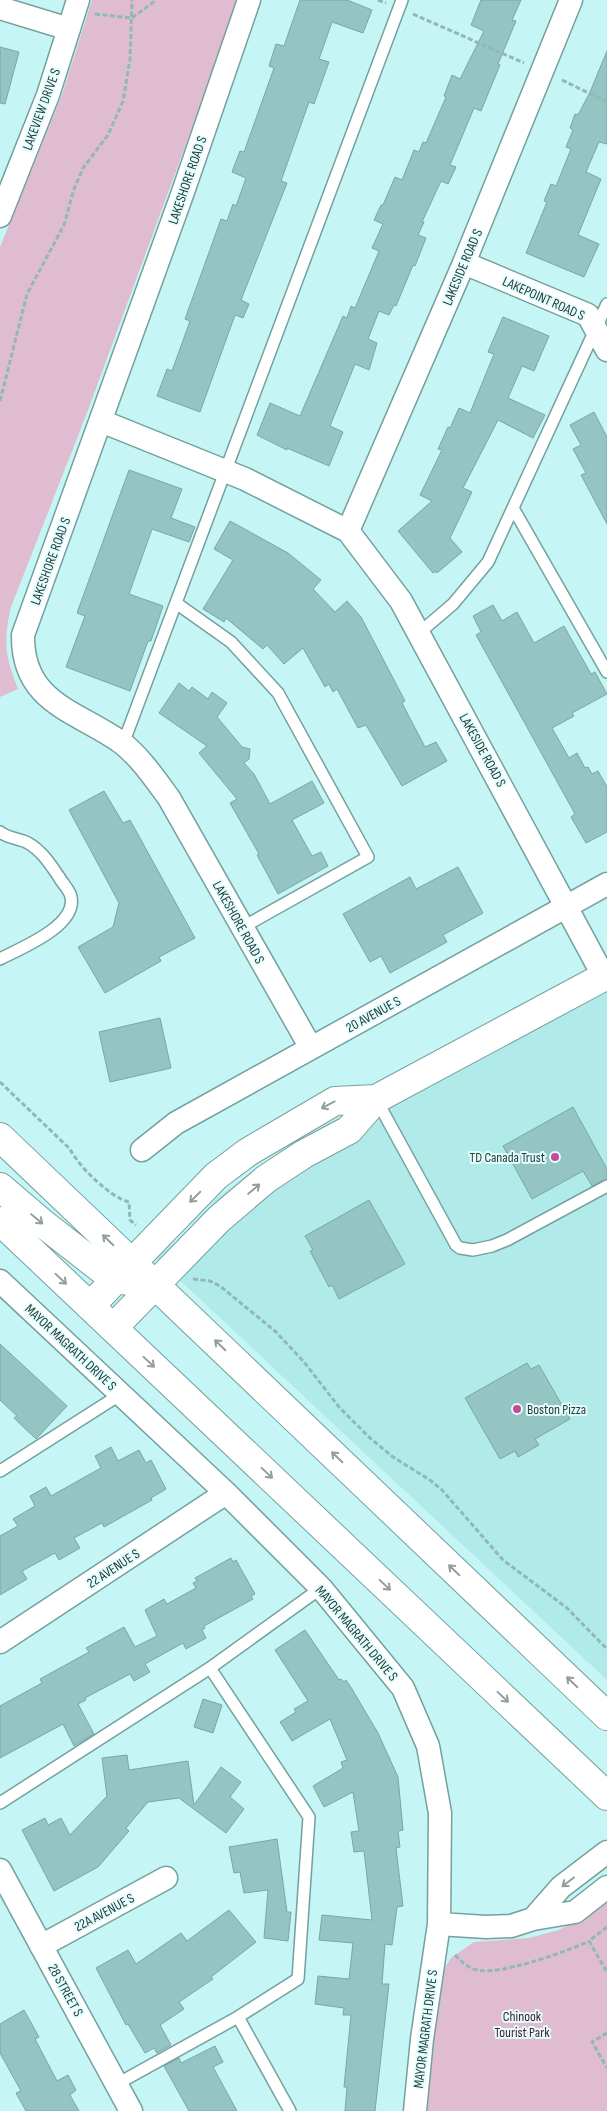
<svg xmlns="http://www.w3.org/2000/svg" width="607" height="2111" font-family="'Sofia Sans Condensed',sans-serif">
  <rect width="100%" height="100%" fill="#c5f5f4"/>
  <path fill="#b1ebe9" d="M607,975v705l-452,-423 20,-14 43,-46 65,-48 40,-23z"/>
  <path fill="#dfbccf" d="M92,0h147l-151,410 -77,197c-8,36 -6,49 7,82l-18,8v-450l62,-152z
    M607,1900v211h-182l13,-112 6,-30 7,-11 23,-16 55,-4 30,-8 28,-14z"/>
  <path fill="#95c5c3" stroke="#79a7a6" d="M300,0h47l25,10 -9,23 -31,-11 -13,37 10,3 -15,42 -5,-2 -28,79 6,2 -46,117 8,4 -6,14 -8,-3 -35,97 -43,-16 10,-27 5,2 18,-50 -5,-2 36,-100 6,2 6,-17 3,2 10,-28 -14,-6 8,-21 4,1 30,-84 -5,-2 7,-22 8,2z
    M481,0h40l-9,20 4,1 -18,43 2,1 -19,46 -7,-3 -24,57 6,2 -8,17 -7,-3 -19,41h2l-6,13 8,3 -11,28 -2,-1 -17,41 -2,-1 -5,10 -10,-4 -11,28 9,4 -8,27 -14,-6 -25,62 13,6 -14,34 -42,-18v2l-30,-15 13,-32 30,13 43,-100 4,2 4,-12 4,2 24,-57 -7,-3 11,-24 -9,-4 7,-15h2l12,-28 7,3 12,-30 5,2 4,-10 3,1 20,-46 -2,-1 8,-21 8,4 24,-48 -13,-6z
    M0,47l19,5 -14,52 -5,-1z
    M607,51v93l-8,-2 -13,30 15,7 -23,56 21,9 -15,33 -58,-24 21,-51 -3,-1 7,-17 5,2 15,-37 -5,-2 7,-17 -3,-2 5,-14 3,1 12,-23z
    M503,317l46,19 -15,35 -12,-5 -14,32 37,17 -12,23 -35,-18 -35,68 9,4 -22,46 12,14 -25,21 -1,-2 -3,2 -35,-42 34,-30 -12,-6 22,-45 -4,-1 10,-22 2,1 9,-20 11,5 24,-59 -6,-2z
    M594,412l13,25v87l-26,-49 5,-2 -13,-24 8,-4 -11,-20z
    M129,470l53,19 -11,29 24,9 -6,15 -37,-13 -23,65 34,12 -12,35h-3l-18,50 -64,-24 19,-51 -8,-3z
    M230,521l58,32 33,27 -8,9 22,23 12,-11 14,16 44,84 -3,2 23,44 11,-5 11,19 -45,25 -36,-61 -8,3 -21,-39 -4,3 -4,-8 -4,3 -22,-39 -19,16 -17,-19 -4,4 -37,-31 -2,4 -21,-13 30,-49 -19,-11z
    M493,605l9,16 15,-9 17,31 30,-17 27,48 4,-2 12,22 -35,19 2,3 -22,12 17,30 8,-5 8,15 3,-1 4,7 6,-3 9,16v45l-21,11 -15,-26 4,-3 -99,-179 5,-3 -8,-16z
    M179,683l10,8 3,-4 16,12 4,-7 15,11 -10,14 25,30 8,2 -1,10 -5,4 10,11 16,30 42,-23 12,22 -32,17 20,36 9,-4 7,14 -50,28 -21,-39 2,-1 -29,-51 7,-4 -38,-46 8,-7 -48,-33z
    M104,791l19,32 7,-3 65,118 -36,19 2,4 -56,32 -27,-46 35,-20 6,-24 -50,-93z
    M458,867l25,46 -40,22 4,7 -57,31 -9,-17 -11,6 -27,-48 67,-37 6,12z
    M160,1018l11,50 -61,14 -11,-50z
    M573,1107l34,62v10l-15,7 -9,-15 -51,28 -29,-53z
    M369,1200l36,64 -66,35 -7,-14 -3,2 -19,-36 3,-1 -8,-14z
    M0,1344l67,62 -31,33 -22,-21 3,-2 -17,-16z
    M527,1363l4,6 8,-4 31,54 -35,20 4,6 -21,12 -3,-6 -15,8 -35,-61z
    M111,1447l7,14 21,-11 7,13 5,-3 15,29 -15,9 1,2 -48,27 -2,-4 -28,15 6,10 -21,12 -4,-7 -33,18 5,8 -27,16v-59l18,-10 -5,-7 22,-13 -5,-10 16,-9 5,9 50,-28 -6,-12z
    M231,1558l2,4 3,-2 19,34 -4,2 2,3 -49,27 1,2 -3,2 4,8 -20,11 -3,-6 -38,21 5,8 -16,9 -4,-7 -45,24 1,2 -8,4 16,30 -20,12 -11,-22 -63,34v-52l42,-23 -2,-4 49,-27 -3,-4 38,-21 11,20 22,-11 -12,-26 19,-11 3,5 29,-16 -3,-5 4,-2 -2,-3z
    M305,1630l34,50 2,-1 3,3 2,-2 6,9 26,44 20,44 5,53 -5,1 2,16 -4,1 7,58 -6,1 -5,38 -7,-1 -3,40h7l-14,127h-30l2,-24h-3l7,-72h-8l1,-7 -29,-4 3,-28 31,3 4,-36 -34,-3 3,-25 50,5 -8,-69 -10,1 -3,-20 8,-1 -6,-39 -29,15 -11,-21 30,-18 -2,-6 6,-2 -17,-41 -38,22 -12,-19 16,-10 -2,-3 14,-8 -33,-51z
    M203,1699l19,6 -9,28 -19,-6z
    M127,1755l2,15 59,-9 6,44 27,-38 20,15 -11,15 14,12 -18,24 -47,-35 -31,4 -22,26 3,3 -31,36 -44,24 -32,-61 23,-12 3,7 13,-7 9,17 37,-39 -5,-38z
    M277,1839l10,73h4l-3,29 -24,-3 4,-48 -24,3 -4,-21 -6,1 -5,-26z
    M229,1910l27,32 -45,35 2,2 -34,23 5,7 -24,16 11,20 -14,8 -3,-5 -9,5 -17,-29 -2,1 -30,-57 32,-18 8,14 45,-31 6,8z
    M24,2010l15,27 -4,2 22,42 11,-6 8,15 -6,5 9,16h-53l-10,-18 5,-2 -21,-38v-29z
    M215,2046l8,16 -10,5 24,44h-48l-25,-45 15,-8 2,5z"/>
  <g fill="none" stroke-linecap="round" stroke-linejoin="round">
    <g stroke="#73a19f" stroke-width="14">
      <path id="lane" d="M513,508l94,164
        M176,603l55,39 47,51 90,164 -125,70
        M419,633l34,-29 35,-42 119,-258
        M123,744l279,-744
        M0,832c9,7 19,6 28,11 14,8 22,21 31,34 3,6 11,13 12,20 6,29 -50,51 -71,62
        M376,1099l80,146 4,3 13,2 19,-4 15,-6 100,-54
        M0,1471l121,-77
        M0,1803l210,-135 111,-80
        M238,2017l52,94
        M117,2084l121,-67 60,-38 11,-162 -99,-149"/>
    </g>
    <g stroke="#73a19f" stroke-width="25">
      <path id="street" d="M249,0l-66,192 -160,443c-1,69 55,76 99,108 19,15 33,36 47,55l142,250
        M0,8l69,21
        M0,216l48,-121 30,-95
        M464,263l124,52 19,35
        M101,421l144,58 103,52 53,70 203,376
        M348,531l116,-268 107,-263
        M142,1150l34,-27 431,-239
        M0,1281l226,212 95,95 82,100 25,58 12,67 -1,111 -17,115 -7,72
        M0,1642l226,-149
        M0,1870l131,241
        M533,1919l28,-32 46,-35
        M439,1924l47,3 25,-1 22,-7 42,-7 32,-25
        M41,1946l125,-68"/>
    </g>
    <g stroke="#73a19f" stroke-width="30">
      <path id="secondary" d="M90,1306l126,-130 32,-24 87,-51 41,-2
        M113,1328l106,-109 47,-40 38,-25 45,-24 27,-31 231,-124"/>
    </g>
    <g stroke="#73a19f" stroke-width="30">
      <path id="primary" d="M0,1137l607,579
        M0,1187l41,35 73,57 43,6
        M0,1221l607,575"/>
    </g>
    <path stroke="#91b8b7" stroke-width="3" stroke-dasharray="5 2.5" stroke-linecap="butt" d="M378,0l8,3
      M95,14l37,4 24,-18
      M413,14l111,49
      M562,80l45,22
      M0,401l27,-107 37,-69 10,-36 9,-21 25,-33 15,-34 7,-42 2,-59
      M0,1082l70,67c9,18 40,48 59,53l1,18 6,5
      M193,1279l17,2 10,5 55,45 29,31 35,45 31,31 23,19 37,23 12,10 61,70 64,48 40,41
      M607,1927l-18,14 18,31
      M455,1955c7,7 13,13 22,15 21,6 92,-19 112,-29
      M607,2033l-15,9 15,26"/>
    <use href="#lane" stroke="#fff" stroke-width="11"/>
    <use href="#street" stroke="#fff" stroke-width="22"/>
    <use href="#secondary" stroke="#fff" stroke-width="28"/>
    <use href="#primary" stroke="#fff" stroke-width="28"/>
  </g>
  <defs><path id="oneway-shaft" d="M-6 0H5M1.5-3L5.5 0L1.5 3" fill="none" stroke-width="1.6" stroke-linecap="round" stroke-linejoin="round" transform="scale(1.25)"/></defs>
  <g stroke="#949e9e">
    <use href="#oneway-shaft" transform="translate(328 1105) rotate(152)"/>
    <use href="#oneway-shaft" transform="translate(254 1189) rotate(-40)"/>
    <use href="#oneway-shaft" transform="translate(195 1197) rotate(135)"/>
    <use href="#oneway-shaft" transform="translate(37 1219) rotate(40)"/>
    <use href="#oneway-shaft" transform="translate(108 1240) rotate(-136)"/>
    <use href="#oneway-shaft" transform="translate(61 1279) rotate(43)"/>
    <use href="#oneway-shaft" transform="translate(220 1345) rotate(-136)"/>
    <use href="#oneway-shaft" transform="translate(149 1362) rotate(43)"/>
    <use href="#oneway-shaft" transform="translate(337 1457) rotate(-136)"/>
    <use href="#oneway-shaft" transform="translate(267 1473) rotate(43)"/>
    <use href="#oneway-shaft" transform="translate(454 1570) rotate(-136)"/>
    <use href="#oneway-shaft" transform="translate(385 1585) rotate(43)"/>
    <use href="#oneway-shaft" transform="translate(572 1682) rotate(-136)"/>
    <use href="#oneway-shaft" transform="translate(503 1697) rotate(43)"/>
    <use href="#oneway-shaft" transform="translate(568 1882) rotate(143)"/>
  </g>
  <g fill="#c54998" stroke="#e2fefd" stroke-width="2">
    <circle cx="555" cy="1157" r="5"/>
    <circle cx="517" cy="1409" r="5"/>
  </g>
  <g text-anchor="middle" stroke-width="4" stroke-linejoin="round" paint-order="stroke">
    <g font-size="14" fill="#293c3c" stroke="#e2fefd">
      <text transform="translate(41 109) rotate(-70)" y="5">LAKEVIEW DRIVE S</text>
      <text transform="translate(187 180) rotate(-71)" y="5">LAKESHORE ROAD S</text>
      <text transform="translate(462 267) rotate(-67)" y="5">LAKESIDE ROAD S</text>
      <text transform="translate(544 298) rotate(24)" y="5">LAKEPOINT ROAD S</text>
      <text transform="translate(50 561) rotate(-70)" y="5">LAKESHORE ROAD S</text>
      <text transform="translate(483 750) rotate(61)" y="5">LAKESIDE ROAD S</text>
      <text transform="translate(239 922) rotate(61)" y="5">LAKESHORE ROAD S</text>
      <text transform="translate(373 1014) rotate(-29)" y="5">20 AVENUE S</text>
      <text transform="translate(71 1347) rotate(43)" y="5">MAYOR MAGRATH DRIVE S</text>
      <text transform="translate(113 1568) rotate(-33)" y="5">22 AVENUE S</text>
      <text transform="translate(357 1633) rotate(50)" y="5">MAYOR MAGRATH DRIVE S</text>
      <text transform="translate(104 1912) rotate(-28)" y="5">22A AVENUE S</text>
      <text transform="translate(66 1990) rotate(61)" y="5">28 STREET S</text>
      <text transform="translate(425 2029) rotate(-83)" y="5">MAYOR MAGRATH DRIVE S</text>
    </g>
    <g font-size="14" fill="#293c3c" stroke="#e2fefd" text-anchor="end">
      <text x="545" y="1162">TD Canada Trust</text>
      <text x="527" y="1414" text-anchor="start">Boston Pizza</text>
    </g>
    <g font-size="14" fill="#461835" stroke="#e2fefd">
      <text x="522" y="2021">Chinook<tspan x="522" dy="16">Tourist Park</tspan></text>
    </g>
  </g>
</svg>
